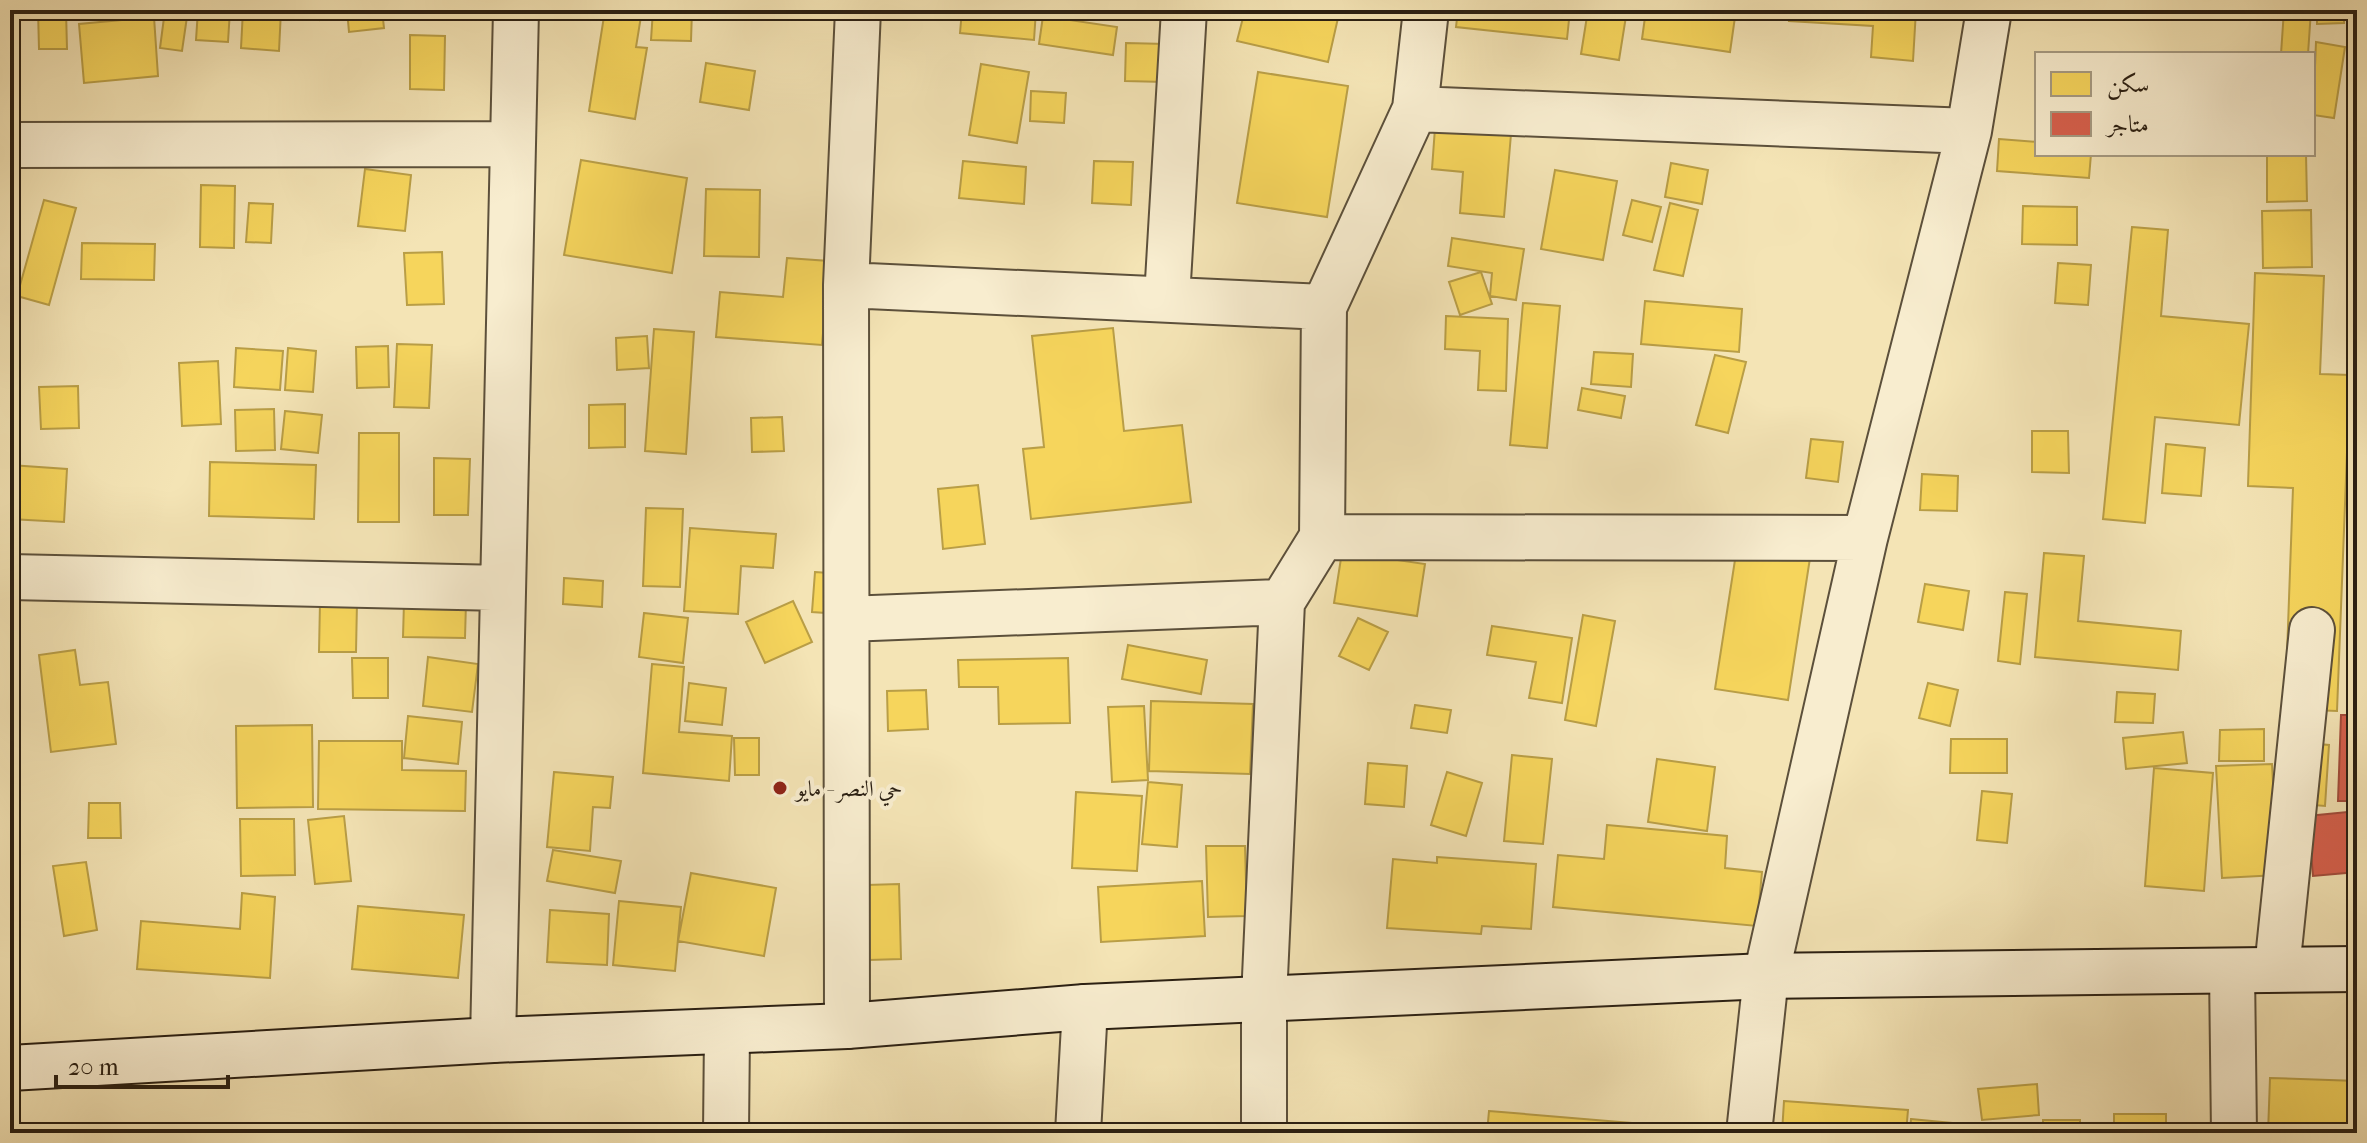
<svg xmlns="http://www.w3.org/2000/svg" width="2367" height="1143" font-family="'IM FELL French Canon',Amiri,serif">
  <rect width="100%" height="100%" fill="#f4e4b5"/>
  <filter id="stains"><feTurbulence type="fractalNoise" baseFrequency=".0025" numOctaves="4"/><feColorMatrix values="0 0 0 0 .2 0 0 0 0 .09 0 0 0 0 .02 0 0 0 .5 -.17"/></filter>
  <radialGradient id="worn" r=".72"><stop offset=".6" stop-color="#630" stop-opacity="0"/><stop offset="1" stop-color="#630" stop-opacity=".3"/></radialGradient>
  <path fill="#f6d55c" stroke="#b99e46" stroke-width="2" d="M38,10h28l1,39h-28z
    M165,10h23l-6,41 -22,-3z
    M198,10h32l-2,32 -32,-2z
    M243,10h38l-2,41 -38,-3z
    M285,10h36l-2,10z
    M347,10h35l2,18 -35,4z
    M605,10h37l-6,37 11,1 -12,71 -46,-8z
    M653,10h39l-1,31 -40,-1z
    M962,10h74l-2,30 -74,-7z
    M1245,10h59l34,8 -10,44 -91,-21z
    M1458,10h112l-3,29 -111,-12z
    M1588,10h39l-8,50 -38,-6z
    M1646,10h90l-6,42 -88,-13z
    M1790,10h126l-3,51 -42,-4 2,-31 -84,-5z
    M2284,10h27l-3,44h-27z
    M2317,10h27v13l-27,1z
    M1043,16l74,11 -4,28 -74,-11z
    M154,17l4,59 -74,7 -5,-59z
    M410,35l35,1 -1,54 -34,-1z
    M2316,42l29,5 -11,71 -21,-3z
    M1126,43l40,1 -1,38 -40,-1z
    M706,63l49,8 -6,39 -49,-8z
    M981,64l48,8 -12,71 -48,-8z
    M1258,72l90,14 -21,131 -90,-14z
    M1031,91l35,2 -2,30 -34,-2z
    M1435,128l76,6 -7,83 -44,-4 3,-41 -31,-3z
    M1999,139l38,3v12h54l-2,24 -92,-7z
    M2267,154h39l1,47 -40,1z
    M581,160l106,18 -15,95 -108,-18z
    M963,161l63,6 -2,37 -65,-6z
    M1094,161l39,1 -2,43 -39,-2z
    M1671,163l37,7 -6,34 -37,-7z
    M365,169l46,6 -6,56 -47,-5z
    M1555,170l62,11 -14,79 -62,-11z
    M201,185l34,1 -1,62 -34,-1z
    M706,189l54,1 -1,67 -55,-1z
    M44,200l32,8 -27,97 -32,-9z
    M1632,200l29,7 -9,35 -29,-7z
    M249,203l24,1 -2,39 -25,-1z
    M1670,203l28,7 -15,66 -29,-6z
    M2023,206l54,1v38l-55,-1z
    M2311,210l1,57 -49,1 -1,-57z
    M2132,227l36,3 -7,86 88,8 -10,101 -84,-8 -10,106 -42,-4z
    M1452,238l72,11 -8,51 -26,-4 2,-23 -44,-7z
    M82,243l73,1 -1,36 -73,-1z
    M442,252l2,52 -37,1 -3,-52z
    M787,258l42,3 -7,84 -106,-8 4,-45 63,5z
    M2058,263l33,2 -3,40 -33,-2z
    M1481,272l11,32 -32,11 -11,-33z
    M2255,273l69,3 -4,98 30,1 -13,336 -52,-2 8,-221 -45,-2z
    M1645,301l97,8 -3,43 -98,-8z
    M1523,303l37,3 -13,142 -37,-3z
    M1446,316l62,3 -2,72 -28,-1 2,-39 -35,-2z
    M1113,328l11,103 58,-6 9,77 -160,17 -8,-70 21,-2 -12,-111z
    M654,329l40,3 -8,122 -41,-3z
    M647,336l2,32 -32,2 -1,-32z
    M397,344l35,1 -3,63 -35,-1z
    M388,346l1,41 -32,1 -1,-41z
    M236,348l47,3 -3,39 -46,-3z
    M288,348l28,3 -3,41 -28,-2z
    M1594,352l39,2 -2,33 -40,-3z
    M1715,355l31,7 -18,71 -32,-8z
    M218,361l3,63 -39,2 -3,-63z
    M78,386l1,42 -38,1 -2,-42z
    M1582,388l43,8 -4,22 -43,-8z
    M625,404v43l-36,1v-43z
    M274,409l1,41 -39,1 -1,-41z
    M285,411l37,4 -4,38 -37,-4z
    M782,417l2,34 -32,1 -1,-34z
    M2032,431h36l1,42 -37,-1z
    M359,433h40v89h-41z
    M1811,439l32,3 -5,40 -32,-4z
    M2166,444l39,4 -4,48 -39,-3z
    M434,458l36,1 -2,56h-34z
    M210,462l106,3 -2,54 -105,-3z
    M10,465l57,4 -3,53 -54,-3z
    M1922,474l36,2 -1,35 -37,-1z
    M978,485l7,59 -42,5 -5,-60z
    M646,508l37,1 -3,78 -37,-1z
    M690,528l86,6 -3,34 -32,-2 -3,48 -54,-3z
    M1737,547l73,11 -22,142 -73,-11z
    M1342,552l83,12 -8,52 -83,-13z
    M2044,553l40,3 -6,65 103,10 -3,39 -143,-13z
    M815,572l27,2 -2,40 -28,-2z
    M564,578l39,3 -1,26 -39,-3z
    M1925,584l44,7 -6,39 -45,-8z
    M2005,592l22,2 -7,70 -22,-3z
    M793,601l19,41 -47,21 -19,-41z
    M320,602h37l-1,50h-37z
    M404,602h62l-1,36 -62,-1z
    M644,613l44,5 -5,45 -44,-6z
    M1583,615l32,6 -19,105 -31,-6z
    M1358,618l30,14 -19,38 -30,-14z
    M1492,626l80,12 -10,65 -33,-5 7,-36 -49,-7z
    M1128,645l79,15 -6,34 -79,-15z
    M75,650l5,35 28,-3 8,62 -65,8 -12,-97z
    M428,657l50,7 -6,48 -49,-6z
    M352,658h36v40h-35z
    M1068,658l2,65 -71,1 -1,-37h-39l-1,-27z
    M652,664l32,3 -5,65 53,4 -3,45 -86,-8z
    M689,683l37,5 -4,37 -37,-4z
    M1928,683l30,7 -8,36 -31,-8z
    M926,690l2,39 -40,2 -1,-40z
    M2117,692l38,2 -2,29 -38,-1z
    M1151,701l102,3 -3,70 -101,-3z
    M1415,705l36,5 -4,23 -36,-5z
    M1144,706l4,74 -36,2 -4,-75z
    M408,716l54,6 -4,42 -54,-6z
    M312,725l1,82 -76,1 -1,-82z
    M2264,729v32h-45l1,-31z
    M2183,732l4,31 -61,6 -3,-31z
    M734,738h25v37h-24z
    M1951,739h56v34h-57z
    M319,741h83v29l64,1 -1,40 -147,-2z
    M2282,741l47,4 -4,61 -47,-4z
    M1512,755l40,4 -9,85 -39,-3z
    M1657,759l58,8 -8,64 -59,-9z
    M1368,763l39,3 -3,41 -39,-3z
    M2272,764l6,111 -56,3 -6,-112z
    M2154,768l59,5 -9,118 -59,-5z
    M554,772l59,5 -3,31 -17,-1 -3,44 -43,-4z
    M1447,772l35,11 -16,53 -35,-11z
    M1148,782l34,3 -5,62 -35,-3z
    M1982,791l30,3 -5,49 -30,-3z
    M1076,792l66,4 -5,75 -65,-3z
    M89,803h31l1,35h-33z
    M344,816l7,65 -36,3 -7,-64z
    M240,819h54l1,56 -54,1z
    M1607,825l120,11 -2,32 37,4 -5,54 -204,-19 5,-52 46,4z
    M1206,846h39l2,70 -39,1z
    M553,850l68,11 -6,32 -68,-12z
    M1437,857l99,7 -5,65 -49,-3 -1,8 -94,-6 6,-69 44,4z
    M86,862l11,68 -33,6 -11,-70z
    M691,873l85,15 -12,68 -86,-15z
    M1202,881l3,55 -104,6 -3,-55z
    M899,884l2,75 -32,1 -2,-75z
    M242,893l33,4 -5,81 -133,-9 4,-48 99,8z
    M619,901l62,6 -6,64 -62,-6z
    M358,906l106,9 -6,63 -106,-9z
    M550,910l59,4 -2,51 -60,-3z
    M2270,1078l87,3v51l-89,1z
    M2037,1084l2,31 -57,5 -4,-31z
    M1784,1101l124,9 -2,23h-124z
    M1489,1111l214,18 -1,4h-215z
    M2114,1114h52v19h-52z
    M1911,1119l51,5 -1,9h-51z
    M2043,1120h37v13h-37z
    M1353,1125l88,8h-88z"/>
  <path fill="#d6604d" stroke="#a24c3b" stroke-width="2" d="M2341,715h16v86h-19z
    M2357,811v61l-44,4 -5,-60z"/>
  <g fill="none" stroke-linecap="round" stroke-linejoin="round">
    <g stroke="#5c503b" stroke-width="48">
      <path id="street" d="M1415,109l554,22
        M10,145l502,-1
        M846,285l478,22
        M1167,298l17,-288
        M1322,537l543,1
        M10,577l493,11
        M847,619l435,-17
        M2277,969l35,-339
        M2232,971l2,162
        M847,1026l-1,-741 12,-275
        M493,1040l23,-1030
        M726,1133l1,-101
        M1078,1133l7,-126
        M1264,1133v-134l18,-397 40,-65 2,-230 91,-198 11,-99
        M1749,1133l17,-157 99,-438 104,-407 20,-121"/>
    </g>
    <g stroke="#2a1f12" stroke-width="48">
      <path id="secondary" d="M10,1068l483,-28 354,-14 238,-19 681,-31 591,-7"/>
    </g>
    <use href="#street" stroke="#f8edcf" stroke-width="44"/>
    <use href="#secondary" stroke="#f8edcf" stroke-width="44"/>
  </g>
  <circle fill="#8f2418" stroke="#f8edcf" stroke-width="3" cx="780" cy="788" r="8"/>
  <g text-anchor="middle" stroke-width="8" stroke-linejoin="round" paint-order="stroke">
    <g font-size="22" fill="#2a1f12" stroke="#f8edcf" text-anchor="start">
      <text x="796" y="796">حي النصر - مايو</text>
    </g>
  </g>
  <rect width="2367" height="1143" fill="none" stroke="#f4e4b5" stroke-width="40"/>
  <rect x="12" y="12" width="2343" height="1119" fill="none" stroke="#2a1f12" stroke-width="4"/>
  <rect x="20" y="20" width="2327" height="1103" fill="none" stroke="#2a1f12" stroke-width="2"/>
  <rect x="2035" y="52" width="280" height="104" fill="#f8edcf" stroke="#a69b83" stroke-width="2"/>
  <rect x="2051" y="72" width="40" height="24" fill="#f6d55c" stroke="#a69b83" stroke-width="2"/>
  <text x="2107" y="92" font-size="24" fill="#2a1f12">سكن</text>
  <rect x="2051" y="112" width="40" height="24" fill="#d6604d" stroke="#a69b83" stroke-width="2"/>
  <text x="2107" y="132" font-size="24" fill="#2a1f12">متاجر</text>
  <path d="M56 1075v12h172v-12" fill="none" stroke="#2a1f12" stroke-width="4"/>
  <text x="68" y="1075" font-size="24" fill="#2a1f12" stroke="#f8edcf" stroke-width="6" paint-order="stroke">20 m</text>
  <rect width="100%" height="100%" filter="url(#stains)"/>
  <rect width="100%" height="100%" fill="url(#worn)"/>
</svg>
